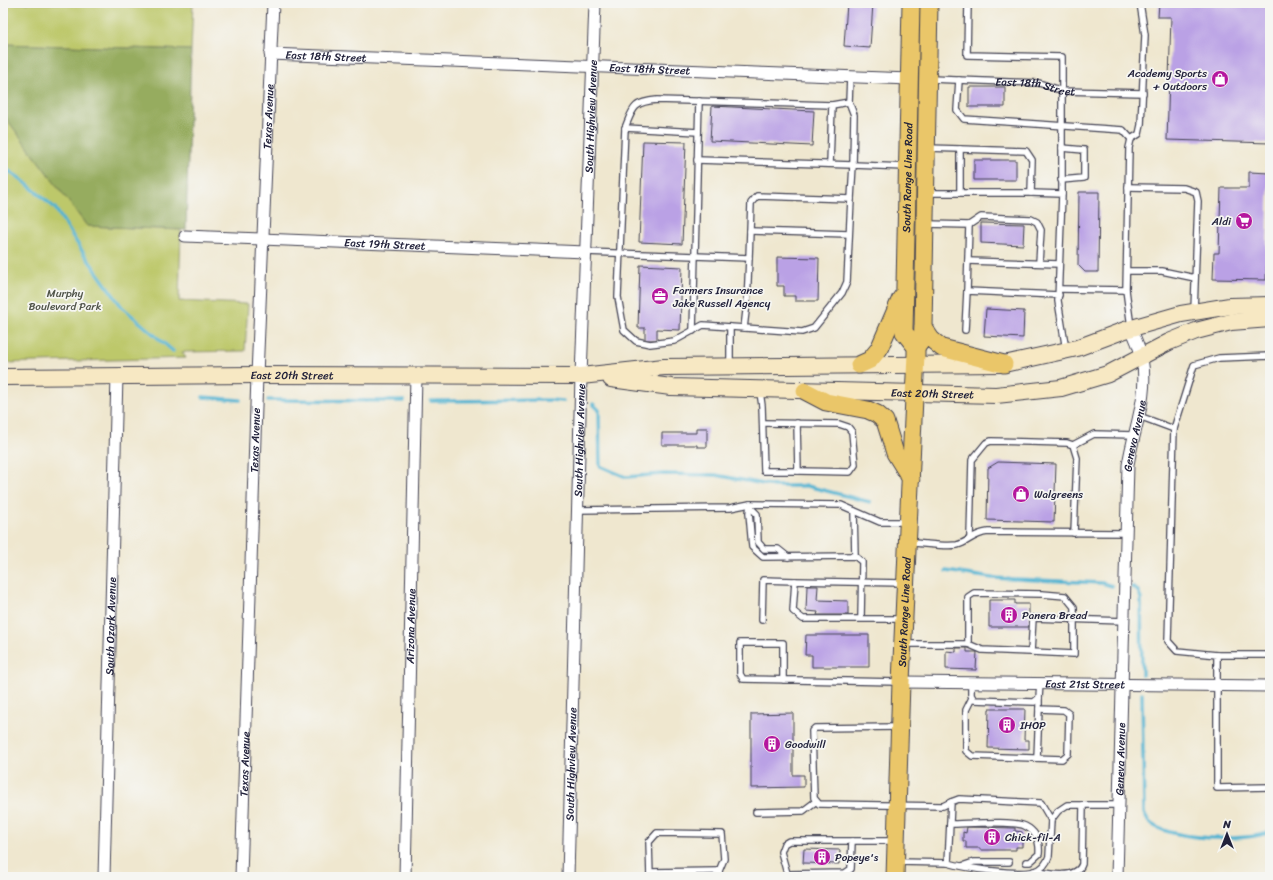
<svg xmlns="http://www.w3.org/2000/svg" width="1273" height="880" font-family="Sriracha,sans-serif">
  <rect width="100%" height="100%" fill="#f6f6f2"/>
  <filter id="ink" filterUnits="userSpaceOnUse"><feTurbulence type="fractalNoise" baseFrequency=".025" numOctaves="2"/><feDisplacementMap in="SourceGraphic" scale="8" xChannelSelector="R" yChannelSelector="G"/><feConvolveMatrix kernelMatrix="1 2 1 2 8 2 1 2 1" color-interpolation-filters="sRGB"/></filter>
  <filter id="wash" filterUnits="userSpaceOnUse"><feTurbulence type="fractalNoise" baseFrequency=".012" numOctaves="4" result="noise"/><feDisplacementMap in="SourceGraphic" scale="16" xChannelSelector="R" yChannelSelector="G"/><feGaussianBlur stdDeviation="0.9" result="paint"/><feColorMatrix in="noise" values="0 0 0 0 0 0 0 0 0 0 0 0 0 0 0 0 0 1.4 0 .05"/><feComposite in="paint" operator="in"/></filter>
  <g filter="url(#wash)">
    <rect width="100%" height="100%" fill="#efe7cf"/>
    <path fill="#bdc86a" stroke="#707552" d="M3,3h190l-2,47 -188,-6z
      M3,114l84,112 94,4 -2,71 69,3 -3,47 -63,1 4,6 -183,5z"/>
    <path fill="#96ac5e" stroke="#5c674c" d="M3,44l188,6 -5,180 -99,-4 -84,-112z"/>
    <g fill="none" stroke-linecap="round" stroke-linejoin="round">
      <path stroke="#53b4d2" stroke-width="3.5" d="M3,167l18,12 34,29 29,46 38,53 51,44
        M203,397l37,3
        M268,400l136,1
        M431,401l118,-1 14,1
        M593,404l6,6 1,56 26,11 37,-3 53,1 58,11h33l63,16
        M946,571l46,7 110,5 10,3
        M1132,587l6,4 3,7 1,77
        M1142,693l2,120c1,3 3,6 4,8 18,20 99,21 122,11"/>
    </g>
    <g id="blocks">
      <path fill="#baa1e5" d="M847,3h26l-3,45 -26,-2z
        M1159,3h111v140l-103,-3 4,-123h-13z
        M969,87h36v20h-36z
        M712,106l102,5 -2,35 -102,-5z
        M643,141l43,1 -4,102 -43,-2z
        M974,160h42v20h-42z
        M1249,172l20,1 -3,107 -53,-1 1,-26h5l2,-65h28z
        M1079,192h20l-1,80h-13l-7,-7z
        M981,223l43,1 -1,21 -42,-2z
        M777,257l42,1 -1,43h-23v-5h-11v-10h-7z
        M640,265l42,2 -2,63 -23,-1v11h-12v-12h-7z
        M986,309l38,2 -1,27 -39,-2z
        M696,428h11v19h-10v-2h-35v-12h34z
        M998,462l58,2 -2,58 -67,-2 1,-52z
        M807,586h11l-1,14 31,1v14h-31l1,-3 -12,-1z
        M989,600h26v4h14v23h-40z
        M806,635h63v32h-57v-12h-7z
        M956,648h11v4h10l-1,18 -30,-1v-18l10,1z
        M989,709h36l-1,31h5v9l-41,-1z
        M793,713v62h11v12l-53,1v-74z
        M967,827l48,1v3l7,1v15h-6v3h-36v-2h-14v-7h-3v-9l3,1z
        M804,849l36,1 -1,14 -36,-1z"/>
    </g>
  </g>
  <g filter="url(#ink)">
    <use href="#blocks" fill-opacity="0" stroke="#414051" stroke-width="1"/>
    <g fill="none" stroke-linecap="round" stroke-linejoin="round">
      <g stroke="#414051" stroke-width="8">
        <g id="service">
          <path d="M968,3l-1,52 95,2v137"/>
          <path id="s1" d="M930,79l109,4 24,8 80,2"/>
          <path d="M959,80l-2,30 7,9 159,11 8,9"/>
          <path d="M849,102l-17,3 -175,-5c-24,2 -24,8 -32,28l-7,169 6,33 12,11 14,3 24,-3 29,-16 99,7 12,-4 28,-35 5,-11 4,-83"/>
          <path d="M625,128l73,4"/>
          <path d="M927,148l33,1v43"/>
          <path d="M697,160l156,5 1,-50 -5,-13 1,-25"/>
          <path d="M830,164l2,-59"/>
          <path d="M1061,180l23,-2v-28l-22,-2"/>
          <path d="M1128,187l56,1 12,4 2,9 -4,110"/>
          <path d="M927,193h104l1,-33 -6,-9 -66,-2"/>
          <path d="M1031,193l31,1 -4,107 8,49"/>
          <path d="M927,224l42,1 -2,66"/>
          <path d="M969,225l12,-8 50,2 6,3 4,8 -2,33"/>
          <path d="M750,231l99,3"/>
          <path d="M586,252l163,6 2,-55 6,-7 94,3 2,-34 53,2"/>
          <path d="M968,261l91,3"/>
          <path d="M1127,271h35l33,7"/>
          <path d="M1059,289l67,1"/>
          <path d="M1131,327l-5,-37 3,-142 2,-9 8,-5 2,-9 4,-90 -5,-32"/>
          <path d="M744,328l3,-25 2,-45"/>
          <path d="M965,330l2,-39 92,4"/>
          <path d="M693,331l6,-230"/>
          <path d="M1270,356l-51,2 -25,7 -20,64 -6,212 9,10 40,4v133l53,-1"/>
          <path d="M730,364v-37"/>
          <path d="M760,392l2,14 2,65h34l-1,-48"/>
          <path d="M1139,416l35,13"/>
          <path d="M763,423l76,1 9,3 4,5 3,33 -5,7 -52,-1"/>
          <path d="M1073,445l21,-11 40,1"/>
          <path d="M750,504l-1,9 3,34 11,10 92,-1 7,6 -1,56"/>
          <path d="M751,508l6,6 1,28 6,7h14l10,8"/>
          <path d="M578,510l152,-2 20,-4 91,1 39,17h26"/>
          <path d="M854,511l1,45"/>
          <path d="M970,537l2,-77 14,-17 5,-2 76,2 6,2 4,13 -3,75"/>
          <path d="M910,543c14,0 33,4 47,2 12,-3 15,-11 31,-13l138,1"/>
          <path d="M901,619h-98l-10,-8 2,-30 108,2"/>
          <path d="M762,620l1,-40 32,1"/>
          <path d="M904,644h64"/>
          <path d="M1031,652l-49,-2 -14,-6v-47l6,-4 68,1 23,2 9,11v47l-43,-2 2,-34 91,3"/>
          <path d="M1217,655h53"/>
          <path d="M783,680v-37h-43v31l3,5 155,3"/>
          <path d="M971,683v12l3,5 60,2 5,-4 1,-15"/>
          <path d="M972,698l-6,12v41l6,5 90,3 6,-5 1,-40 -5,-4 -25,-1v-11"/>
          <path d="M899,727l-84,1 -3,3 2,67 5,6 124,2 8,-4"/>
          <path d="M1037,758l2,-49"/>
          <path d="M959,799l82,4 10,17 -2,36c-2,7 -7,13 -14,15 -17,5 -70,-3 -87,-8l3,-61z"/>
          <path d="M756,812l47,-1 12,-9"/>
          <path d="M1051,820l7,-9 9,-6h51"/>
          <path d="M950,824c16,0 63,-4 75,2 12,6 15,16 14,28l-9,8h-4"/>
          <path d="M898,862l50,1"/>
          <path d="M962,866l12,-4h35"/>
          <path d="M1034,871c15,3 43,9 48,-7l1,-59"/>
          <path d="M650,872l69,-1"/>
          <path d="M788,874l57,-1 6,-4 1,-28"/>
          <path d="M650,877l-1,-35 8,-9 65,1 2,25 -5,12v6"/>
          <path d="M788,877l-7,-25 3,-8 5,-3h105"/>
        </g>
      </g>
      <g stroke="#414051" stroke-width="13">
        <g id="minor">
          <path id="s2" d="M270,54l639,25"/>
          <path id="s3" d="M185,236l401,16"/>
          <path id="s4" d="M901,682l369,4"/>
          <path id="s5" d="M104,877l13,-501"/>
          <path id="s6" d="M241,877l16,-502 16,-372"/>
          <path id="s7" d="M405,877l11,-502"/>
          <path id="s8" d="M568,877l13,-501 14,-373"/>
          <path id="s9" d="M1117,877l11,-412c6,-38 21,-68 14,-107 -2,-10 -7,-20 -11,-30"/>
        </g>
      </g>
      <g stroke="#414051" stroke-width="18">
        <g id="secondary">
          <path id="s10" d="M3,377l254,-2 324,1 83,-9 340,-3 73,-16 48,-18 56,-16 49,-8 40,-1"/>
          <path id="s11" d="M611,379l60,8 325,8 65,-7 47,-14 61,-32 27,-11 35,-9 39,-3"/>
        </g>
      </g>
      <g stroke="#414051" stroke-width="19">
        <g id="primary">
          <path d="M923,327l8,12 11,9 62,16"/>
          <path d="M916,347l6,-8 1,-12 6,-324"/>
          <path d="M859,365l11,-5 9,-11 22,-51"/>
          <path d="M805,391l21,11 42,8 9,4 8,7 10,32 16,26"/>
          <path id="s12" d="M895,877l6,-195 15,-328v-7l-12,-15 7,-329"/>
        </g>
      </g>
      <use href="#service" stroke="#fff" stroke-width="5.5"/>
      <use href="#minor" stroke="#fff" stroke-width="11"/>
      <use href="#secondary" stroke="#f7e8c3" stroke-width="16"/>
      <use href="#primary" stroke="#eac669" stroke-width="17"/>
    </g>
  </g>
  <defs>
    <g id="shop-disc" transform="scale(0.9)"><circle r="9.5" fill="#b5179e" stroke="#f6f6f2"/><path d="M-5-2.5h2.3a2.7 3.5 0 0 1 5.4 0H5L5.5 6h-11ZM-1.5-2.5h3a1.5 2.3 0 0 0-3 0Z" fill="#fff"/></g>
    <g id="supermarket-disc" transform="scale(0.9)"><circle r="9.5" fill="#b5179e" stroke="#f6f6f2"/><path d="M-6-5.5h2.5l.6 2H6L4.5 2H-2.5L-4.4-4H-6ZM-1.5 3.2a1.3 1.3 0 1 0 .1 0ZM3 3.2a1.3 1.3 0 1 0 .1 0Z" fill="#fff"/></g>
    <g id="office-disc" transform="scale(0.9)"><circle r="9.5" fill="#b5179e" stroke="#f6f6f2"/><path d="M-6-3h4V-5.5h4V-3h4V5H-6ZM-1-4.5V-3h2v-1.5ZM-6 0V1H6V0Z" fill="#fff"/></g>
    <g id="building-disc" transform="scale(0.9)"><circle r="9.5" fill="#b5179e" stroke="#f6f6f2"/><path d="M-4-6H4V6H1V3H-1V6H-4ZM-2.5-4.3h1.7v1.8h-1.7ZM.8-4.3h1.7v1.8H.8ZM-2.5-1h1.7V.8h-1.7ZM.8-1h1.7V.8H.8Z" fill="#fff"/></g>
  </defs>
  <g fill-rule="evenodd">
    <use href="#shop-disc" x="1220" y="79"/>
    <use href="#supermarket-disc" x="1244" y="221"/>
    <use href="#office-disc" x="660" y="296"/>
    <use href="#shop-disc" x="1021" y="494"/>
    <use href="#building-disc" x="1009" y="615"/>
    <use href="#building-disc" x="1007" y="725"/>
    <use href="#building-disc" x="772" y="744"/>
    <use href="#building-disc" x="992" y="837"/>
    <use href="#building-disc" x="822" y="857"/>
  </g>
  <g text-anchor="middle" stroke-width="3.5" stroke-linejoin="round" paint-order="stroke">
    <g font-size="11" fill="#22223b" stroke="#f6f6f2">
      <text dy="4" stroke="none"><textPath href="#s2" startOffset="56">East 18th Street</textPath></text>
      <text dy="4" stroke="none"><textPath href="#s2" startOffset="380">East 18th Street</textPath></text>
      <text dy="4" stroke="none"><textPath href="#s1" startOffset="106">East 18th Street</textPath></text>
      <text dy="4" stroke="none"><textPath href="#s6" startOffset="761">Texas Avenue</textPath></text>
      <text dy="4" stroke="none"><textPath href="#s8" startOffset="761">South Highview Avenue</textPath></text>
      <text dy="4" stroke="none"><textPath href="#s12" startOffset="704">South Range Line Road</textPath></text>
      <text dy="4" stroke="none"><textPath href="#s3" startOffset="200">East 19th Street</textPath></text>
      <text dy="4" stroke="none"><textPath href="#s10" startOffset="289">East 20th Street</textPath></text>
      <text dy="4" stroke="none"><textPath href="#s11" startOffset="322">East 20th Street</textPath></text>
      <text dy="4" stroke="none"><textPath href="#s9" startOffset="442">Geneva Avenue</textPath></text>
      <text dy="4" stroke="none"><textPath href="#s6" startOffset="437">Texas Avenue</textPath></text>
      <text dy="4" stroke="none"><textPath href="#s8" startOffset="437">South Highview Avenue</textPath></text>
      <text dy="4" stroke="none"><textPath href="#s12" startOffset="265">South Range Line Road</textPath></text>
      <text dy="4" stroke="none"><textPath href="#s5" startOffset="251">South Ozark Avenue</textPath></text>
      <text dy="4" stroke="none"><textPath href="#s7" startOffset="251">Arizona Avenue</textPath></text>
      <text dy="4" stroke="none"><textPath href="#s4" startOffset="184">East 21st Street</textPath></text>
      <text dy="4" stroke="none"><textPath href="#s9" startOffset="118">Geneva Avenue</textPath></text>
      <text dy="4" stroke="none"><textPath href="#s6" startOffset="113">Texas Avenue</textPath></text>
      <text dy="4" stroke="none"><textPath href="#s8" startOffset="113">South Highview Avenue</textPath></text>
    </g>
    <g font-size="11" fill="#22223b" stroke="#f6f6f2" text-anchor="start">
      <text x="1207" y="77" text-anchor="end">Academy Sports<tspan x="1207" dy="13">+ Outdoors</tspan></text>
      <text x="1231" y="225" text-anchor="end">Aldi</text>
      <text x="673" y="294">Farmers Insurance<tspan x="673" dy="13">Jake Russell Agency</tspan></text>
      <text x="1034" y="498">Walgreens</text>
      <text x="1022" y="619">Panera Bread</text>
      <text x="1020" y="729">IHOP</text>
      <text x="785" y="748">Goodwill</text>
      <text x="1005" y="841">Chick-fil-A</text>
      <text x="835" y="861">Popeye's</text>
    </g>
    <g font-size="11" fill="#505449" stroke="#f6f6f2">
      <text x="65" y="297">Murphy<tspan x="65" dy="13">Boulevard Park</tspan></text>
    </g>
  </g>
  <rect width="1273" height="880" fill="none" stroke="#f6f6f2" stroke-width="16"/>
  <g transform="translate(1227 834)" stroke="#f6f6f2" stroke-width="3" paint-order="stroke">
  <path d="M0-3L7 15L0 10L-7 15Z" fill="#22223b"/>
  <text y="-6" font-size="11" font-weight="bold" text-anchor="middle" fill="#22223b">N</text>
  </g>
</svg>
